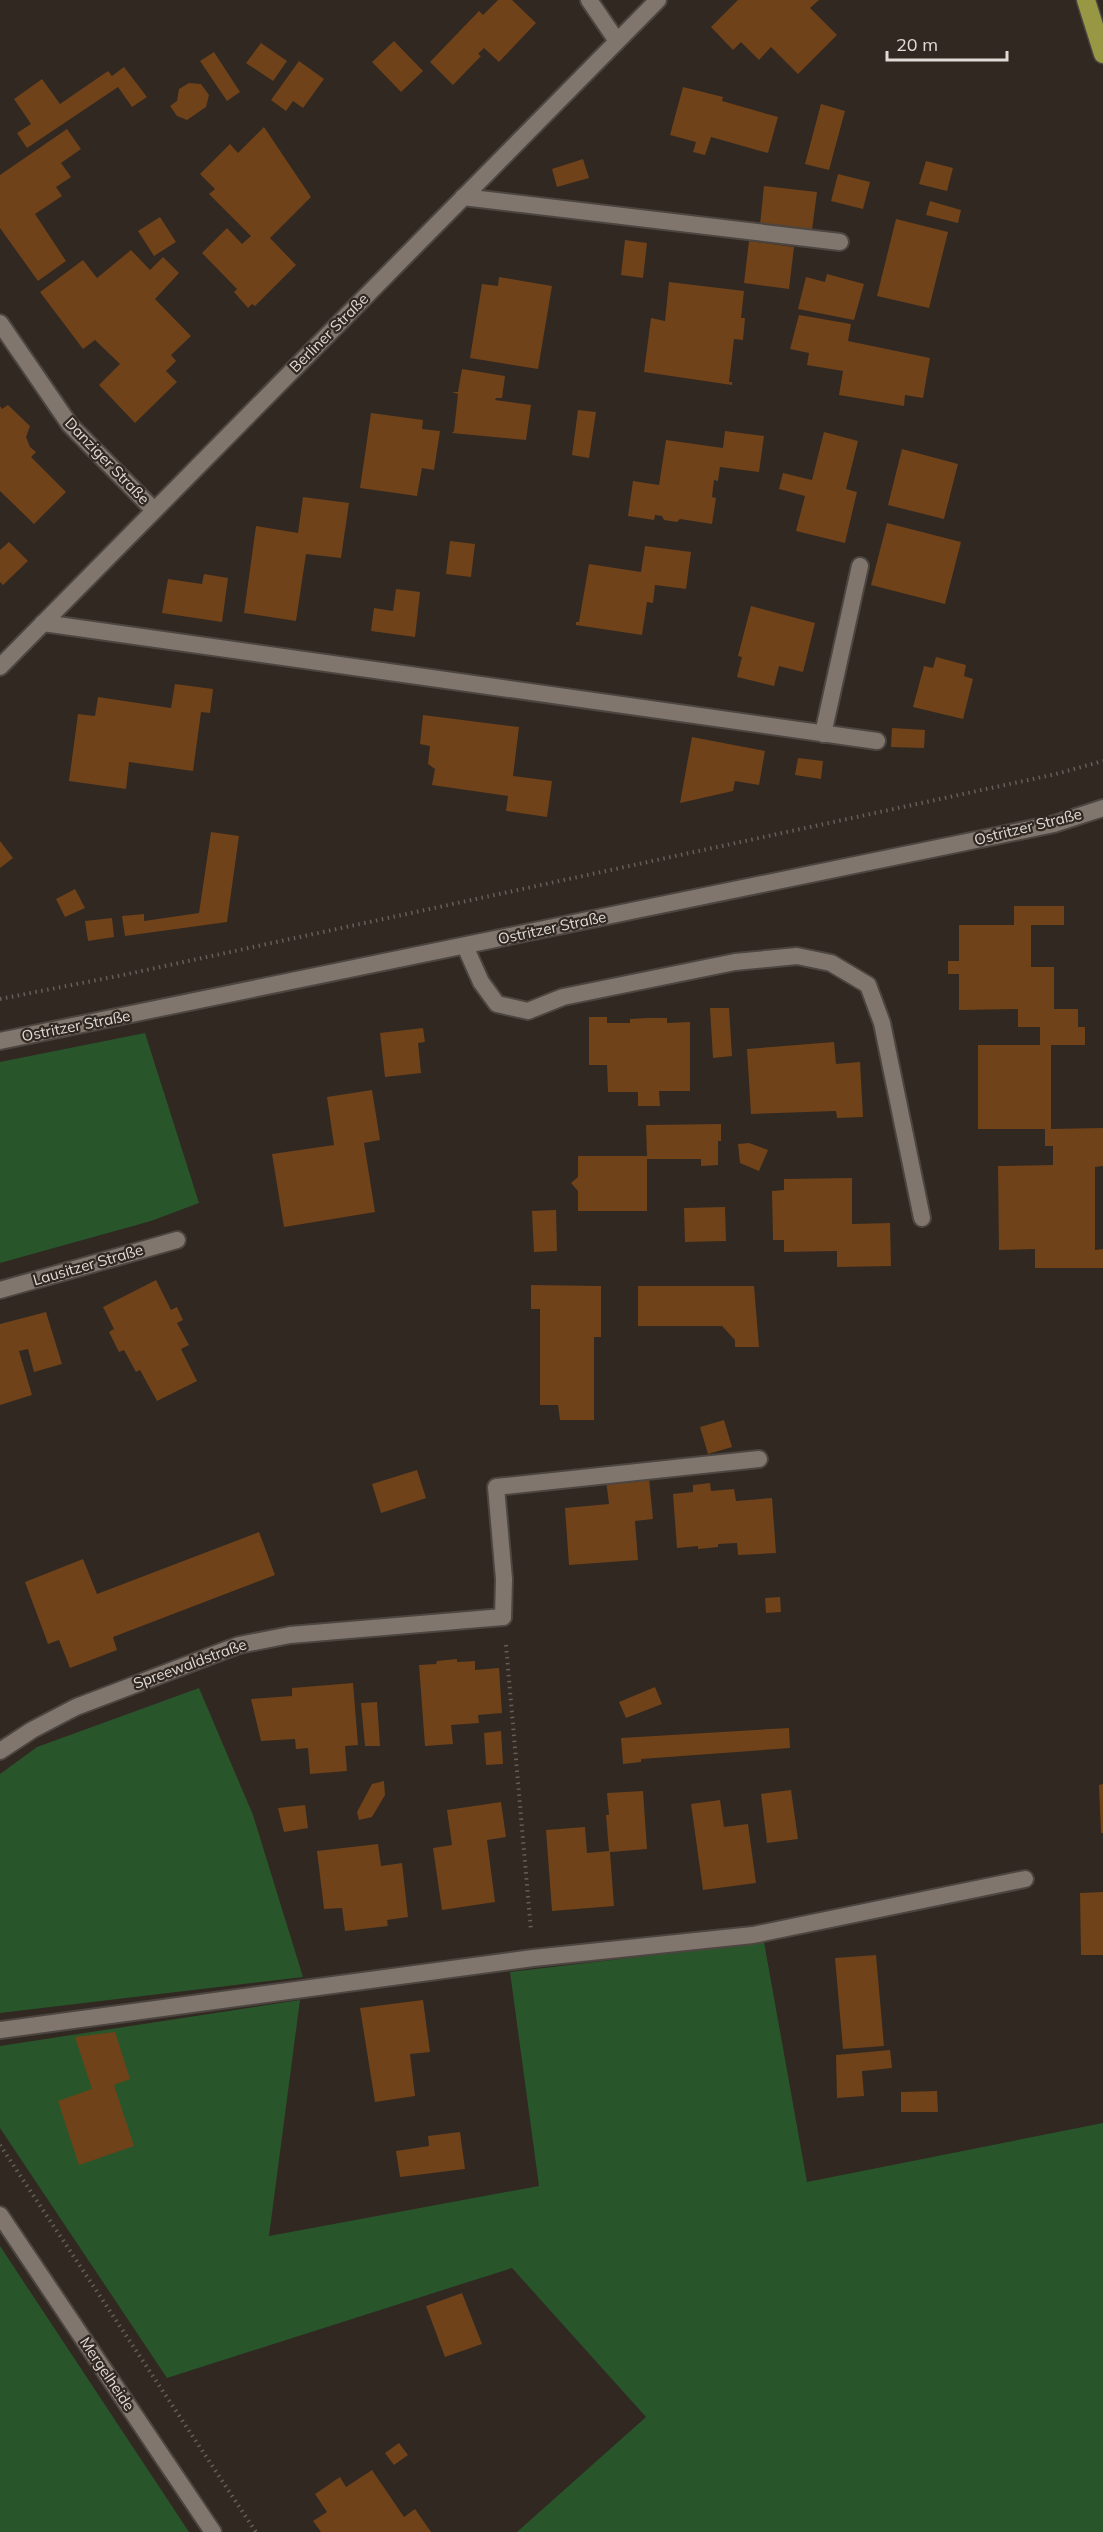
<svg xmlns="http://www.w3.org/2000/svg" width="1103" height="2532" font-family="Mulish,sans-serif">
  <rect width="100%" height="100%" fill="#302821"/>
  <path fill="#29552b" d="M145,1033l54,170 -48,18 -151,42v-201z
    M199,1688l54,127 50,162 -303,36v-239l37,-27z
    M764,1942l43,240 296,-59v409h-586l129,-115 -134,-149 -345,110 -167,-250v-82l300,-46 -31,236 270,-50 -29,-214z
    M0,2246l189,286h-189z"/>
  <path fill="#6f421a" d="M498,0h14l24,23 -37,39 -15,-14 -6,6 3,2 -28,29 -23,-23 49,-51 4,4z
    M738,0h81l-9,8 27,27 -39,39 -27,-27 -12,13 -18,-18 -8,8 -22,-23z
    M394,41l29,30 -22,21 -29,-30z
    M261,43l26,18 -14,20 -27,-18z
    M214,52l26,40 -13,9 -27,-40z
    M299,61l25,18 -21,29 -10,-7 -7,10 -15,-11z
    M124,67l23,30 -15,10 -14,-20 -91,61 -10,-15 14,-9 -17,-25 28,-20 18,25 48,-33 4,5z
    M189,83l12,1 8,11 -3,12 -19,13 -10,-4 -7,-10 7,-5 2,-12z
    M683,87l40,10 -1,4 56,16 -10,36 -57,-16 -6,18 -12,-3 3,-10 -26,-7z
    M821,104l24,7 -16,59 -24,-6z
    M264,127l47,70 -41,41 26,27 -41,41 -3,-2 -4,4 -14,-16 3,-3 -35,-36 25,-25 15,16 9,-8 -42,-42 6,-5 -15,-15 30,-30 8,9z
    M67,129l14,20 -20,14 10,14 -15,10 6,9 -27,18 31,47 -28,20 -38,-53v-53z
    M583,159l6,19 -32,9 -5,-18z
    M926,161l27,7 -6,23 -28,-7z
    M838,174l32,8 -7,27 -32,-8z
    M764,186l53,6 -5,38 -52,-5z
    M930,201l31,9 -3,13 -32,-8z
    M160,217l16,25 -22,14 -16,-25z
    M896,219l52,13 -19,76 -52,-12z
    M625,240l22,3 -4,35 -22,-3z
    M749,241l45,6 -5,42 -45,-6z
    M131,250l19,20 13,-13 16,16 -24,26 36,37 -20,19 5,6 -10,10 11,11 -42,41 -36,-38 21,-21 -25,-24 -12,9 -43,-57 43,-32 14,18z
    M827,274l37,10 -10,36 -56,-11 8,-32 19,5z
    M499,277l53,9 -14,83 -68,-11 12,-74 16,2z
    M669,282l75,9 -3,27h4l-2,22 -9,-1 -5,43h3v3l-88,-13 7,-54 14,3z
    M799,315l52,9 -3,17 82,17 -7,40 -18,-3 -1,11 -65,-11 4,-24 -36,-6 2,-12 -19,-4z
    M462,369l43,7 -3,22h-6l-1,2 36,5 -5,35 -74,-7 2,-2 4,-37 -6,-2h6z
    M8,405l22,21 -4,11 4,10 6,5 -5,5 35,35 -32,32 -34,-33v-85l2,3z
    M578,410l18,2 -7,46 -17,-3z
    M371,413l52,7 -1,9 18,2 -6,39 -12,-2 -5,28 -57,-8z
    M725,431l39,5 -5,36 -39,-5 -2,14 -4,-1 -2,17 4,1 -4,26 -32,-5 -3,3 -13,-2 -2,-4 -7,-1 -1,5 -26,-4 5,-35 26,4 7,-45 57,8z
    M824,432l34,9 -12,48 11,3 -12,51 -49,-12 9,-35 -26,-7 4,-16 29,7z
    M902,449l56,15 -14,55 -56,-14z
    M303,497l46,6 -8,55 -35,-4 -10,67 -52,-8 12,-87 42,7z
    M887,523l74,19 -16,62 -74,-19z
    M450,541l25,3 -4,33 -25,-3z
    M9,542l19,19 -25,24 -3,-3v-32z
    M645,546l46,6 -5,37 -31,-4 -2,18 -6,-1 -5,33 -66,-10v-3h3l10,-58 52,8z
    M204,574l24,4 -6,44 -60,-9 6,-34 34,5z
    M396,589l24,3 -5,45 -44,-6 3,-23 19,3z
    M751,606l64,17 -12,49 -24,-6 -5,20 -37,-9 5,-20 -4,-1z
    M936,657l30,8 -2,11 9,3 -10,40 -50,-12 11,-41 9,2z
    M175,684l38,5 -3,24 -9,-1 -8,59 -64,-9 -3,27 -57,-8 9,-67 17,2 3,-19 73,11z
    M423,715l96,12 -6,49 39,5 -5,36 -41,-6 2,-15 -76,-11 3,-16 -7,-5 2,-18 -10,-2z
    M892,728l33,2 -1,18 -33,-1z
    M692,737l73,14 -6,34 -24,-4 -2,10 -53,12z
    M798,758l25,3 -2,18 -26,-4z
    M211,832l28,4 -12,86 -102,14 -3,-20 22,-2v7l55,-8z
    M0,841l13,17 -13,10z
    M75,889l10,19 -20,9 -9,-18z
    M1014,906h50v19h-33v42h23v42h24v18h7v18h-34v84l52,-1v38l-8,1v83l8,-1v19h-68v-19l-36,1 -1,-84 55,-1v-19h-8v-17h-67v-84h62v-18h-22v-18l-59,1v-36h-11v-13h11v-36h55z
    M112,918l2,19 -26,4 -3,-20z
    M710,1008h19l3,48 -19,2z
    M589,1017h18v6h23v-4l18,-1h19v5l23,-1v69h-31l1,15h-22v-14h-30l-1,-27h-18z
    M423,1028l2,14 -7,1 3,30 -36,4 -5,-44z
    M834,1042l2,22 24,-2 3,55 -26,1 -1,-7 -85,3 -4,-65z
    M372,1090l8,50 -16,3 11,69 -91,15 -12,-73 62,-9 -7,-48z
    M721,1124v17h-3v24l-17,1v-7h-54v52h-69v-20l-7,-8 7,-6v-21h69l-1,-31z
    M749,1143l19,7 -9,21 -19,-8 -2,-19z
    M852,1178v46l38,-1 1,43 -54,1v-16l-53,1v-12h-11l-1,-49 12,-1v-11z
    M725,1207l1,34 -41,1 -1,-34z
    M556,1210l1,41 -23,1 -2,-41z
    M156,1280l15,30 6,-3 6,13 -6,3 12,22 -8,4 16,32 -40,20 -17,-31 -4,2 -12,-22 -5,2 -10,-20 5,-3 -11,-22z
    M531,1285l70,1v51h-7v83h-34l-2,-15h-18v-96h-9z
    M638,1286h116l5,61h-24v-7l-13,-14h-84z
    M46,1312l16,52 -28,8 -6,-23 -9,2 13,44 -32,10v-81z
    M724,1420l8,27 -24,7 -8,-27z
    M417,1470l9,28 -45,15 -9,-29z
    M649,1478l4,41 -18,2 3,39 -69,5 -4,-57 44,-4 -3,-24z
    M710,1483l1,8 23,-2 2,12 36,-3 4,55 -38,2 -1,-12 -19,1v3l-20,2v-3l-21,2 -4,-54 20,-2v-7z
    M259,1532l16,43 -162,62 4,13 -47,18 -11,-28 -11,4 -23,-62 58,-23 14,35z
    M780,1597l1,15 -15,1 -1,-15z
    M457,1659v3l18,-1v9l24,-2 3,45 -24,2 1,8 -28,2 2,19 -28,2 -6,-81 17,-1 1,-3z
    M353,1683l5,62 -13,1 2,25 -37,3 -2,-26 -12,1 -1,-10 -34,2 -10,-42 41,-3v-8z
    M655,1687l7,17 -36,14 -7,-16z
    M377,1702l3,44h-15l-4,-43z
    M789,1728l1,20 -149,11v3l-18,2 -2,-26z
    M501,1731l2,33 -17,1 -2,-32z
    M384,1781l1,14 -13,22 -13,3 -2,-8 15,-28z
    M1103,1784v49h-2l-2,-48z
    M791,1790l7,49 -31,4 -6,-49z
    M643,1791l4,58 -37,3 4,54 -62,5 -6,-81 39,-3 2,26 22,-2 -3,-36h3l-2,-22z
    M720,1800l4,27 24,-3 8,59 -53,7 -12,-86z
    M501,1802l5,35 -19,3 8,62 -53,8 -9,-62 19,-3 -5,-35z
    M305,1805l3,23 -24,4 -6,-24z
    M378,1844l3,22 21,-3 6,54 -21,3 1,6 -43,5 -3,-23 -18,1 -7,-58z
    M1103,1892v63h-22l-1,-62z
    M876,1955l8,91 -41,3 -8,-91z
    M423,2000l7,52 -20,2 5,42 -40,6 -15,-94z
    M115,2032l15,47 -16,6 20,61 -55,19 -21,-64 34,-12 -17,-52z
    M890,2050l2,18 -30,3 2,25 -27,2 -1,-43z
    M937,2091l1,21h-37v-20z
    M460,2132l5,37 -65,8 -4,-26 33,-5 -1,-10z
    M462,2293l20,51 -37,13 -19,-51z
    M399,2443l9,12 -14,10 -9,-12z
    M372,2470l32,47 11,-8 16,23h-110l-8,-11 14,-9 -12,-18 25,-17 6,10z"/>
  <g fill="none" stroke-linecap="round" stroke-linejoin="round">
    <g stroke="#4c4540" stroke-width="20">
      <path id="service" d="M463,197l377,45
        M43,623l834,118
        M823,734l37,-168
        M465,946l16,36 16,22 31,7 35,-14 172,-35 62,-6 34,7 37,22 14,38 40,195
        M0,1290l177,-50
        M503,1617l1,-38 -8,-92 263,-28
        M0,2030l533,-72 220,-23 272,-56"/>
    </g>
    <g stroke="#4c4540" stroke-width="20">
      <path id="minor" d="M589,0l28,41
        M0,323l70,102 84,85
        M0,667l658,-667
        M0,1041l1054,-217 49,-16
        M0,1751l32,-21 44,-23 163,-62 51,-10 213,-18
        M0,2215l213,317"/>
    </g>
    <g stroke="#4c4540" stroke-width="21">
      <path id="motorway" d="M1086,0l17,54"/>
    </g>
    <path stroke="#665f59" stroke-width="4" stroke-dasharray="1.5 4.5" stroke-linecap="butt" d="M0,999l128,-25 928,-200 47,-13
      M506,1645l25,286
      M0,2145l256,387"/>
    <use href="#service" stroke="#80766e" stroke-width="16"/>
    <use href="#minor" stroke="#80766e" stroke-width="16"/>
    <use href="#motorway" stroke="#979744" stroke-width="18"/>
  </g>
  <g text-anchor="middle" stroke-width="4.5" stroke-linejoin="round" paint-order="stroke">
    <g font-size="15" fill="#e0dad6" stroke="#302821">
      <text transform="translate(329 333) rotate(-45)" y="5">Berliner Straße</text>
      <text transform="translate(107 461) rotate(46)" y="5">Danziger Straße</text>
      <text transform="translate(1028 827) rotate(-14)" y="5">Ostritzer Straße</text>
      <text transform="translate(552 928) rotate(-12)" y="5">Ostritzer Straße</text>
      <text transform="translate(76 1026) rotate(-11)" y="5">Ostritzer Straße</text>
      <text transform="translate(88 1265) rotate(-16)" y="5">Lausitzer Straße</text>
      <text transform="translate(190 1664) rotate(-20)" y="5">Spreewaldstraße</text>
      <text transform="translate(107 2374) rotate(56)" y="5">Mergelheide</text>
    </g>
  </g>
  <path d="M887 51v9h120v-9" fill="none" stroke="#e0dad6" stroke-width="3"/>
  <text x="896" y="51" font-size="18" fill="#e0dad6" stroke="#302821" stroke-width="4.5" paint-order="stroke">20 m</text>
</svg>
